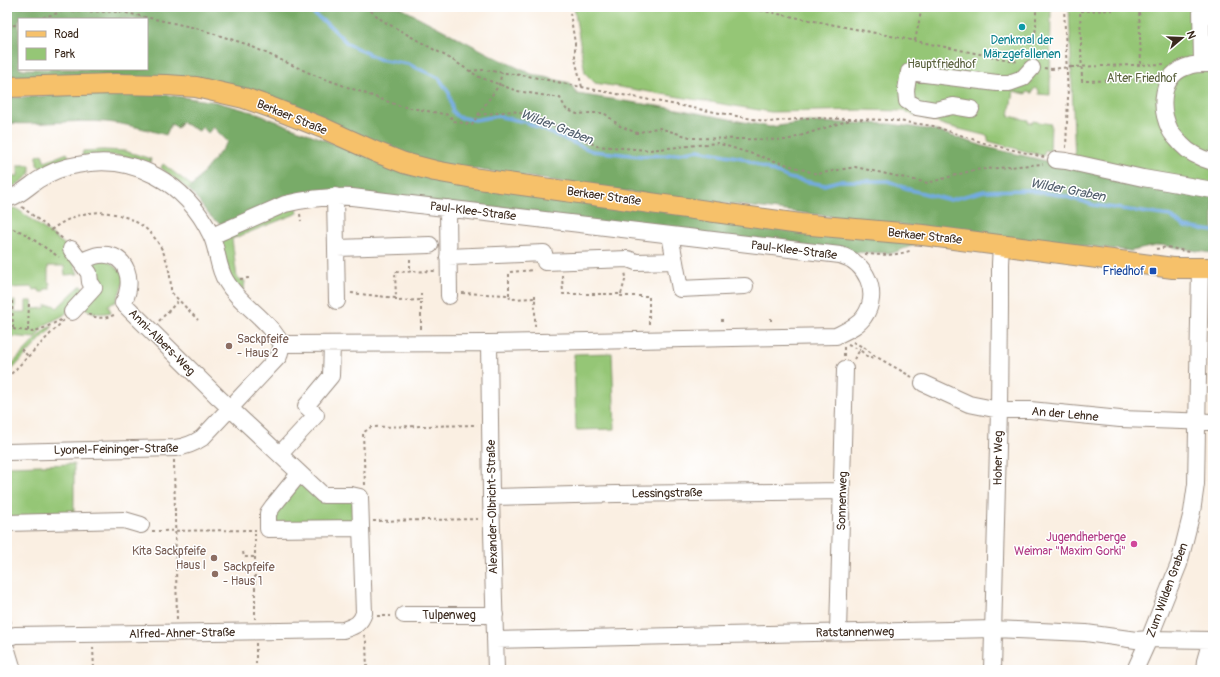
<svg xmlns="http://www.w3.org/2000/svg" width="1220" height="677" font-family="Pangolin,sans-serif">
  <rect width="100%" height="100%" fill="#fff"/>
  <filter id="ink" filterUnits="userSpaceOnUse"><feTurbulence type="fractalNoise" baseFrequency=".025" numOctaves="2"/><feDisplacementMap in="SourceGraphic" scale="8" xChannelSelector="R" yChannelSelector="G"/><feConvolveMatrix kernelMatrix="1 2 1 2 8 2 1 2 1" color-interpolation-filters="sRGB"/></filter>
  <filter id="wash" filterUnits="userSpaceOnUse"><feTurbulence type="fractalNoise" baseFrequency=".012" numOctaves="4" result="noise"/><feDisplacementMap in="SourceGraphic" scale="16" xChannelSelector="R" yChannelSelector="G"/><feGaussianBlur stdDeviation="0.9" result="paint"/><feColorMatrix in="noise" values="0 0 0 0 0 0 0 0 0 0 0 0 0 0 0 0 0 1.4 0 .05"/><feComposite in="paint" operator="in"/></filter>
  <g filter="url(#wash)">
    <rect width="100%" height="100%" fill="#faefe2"/>
    <path fill="#95c676" stroke="#68784a" d="M574,7h477l-1,88 -11,-1v-4l-3,-2 -3,2 -1,3 -5,-1 -1,2 -13,-3 -4,25 19,4v2l4,1 1,-2 18,3 -1,27 -5,-1 -2,6 -55,-15v-5l-41,-10 -44,-15 -40,-1 -92,2 -176,-29 -10,-10z
      M1069,7h144v179l-138,-26z
      M103,150l22,1 26,8 -1,4c-26,-9 -41,-9 -68,-7l1,-5z
      M67,153l3,5 -29,10 -4,-3v-9l5,-2 3,8z
      M163,164l29,22 -3,4 -28,-22z
      M18,165h12v9l-9,8 -14,8v-14h11z
      M296,206l2,7 -66,26 5,39 8,3 -1,9 -9,-6 -5,-6 -8,-33v-5z
      M16,208l48,36 7,11 7,19 -13,1 -1,-9h-16v16l2,1v6h-5v3h-6v-3l-6,1v-3l-25,1 -1,2v-81z
      M105,258l21,18 -10,26 -8,3 3,7c-12,3 -20,1 -29,-6l16,-18 -12,-25z
      M80,286c4,1 5,3 6,8l-22,21 -21,11 -8,12 -28,-2v-27h2v-8h6v11h11v-11h6l1,8 12,-1 1,-3h8l3,3z
      M53,326l-46,49v-11l6,-1 32,-34z
      M612,353l3,76 -39,1 -2,-76z
      M74,464v52l-67,2v-52z
      M301,482l52,18 4,25 -80,1 -1,-17z"/>
    <path fill="#78ab67" stroke="#5a6a42" fill-rule="evenodd" d="M7,7h392l92,48 40,19 39,9 7,11 100,15 93,18 38,-5 83,2 42,6 53,17 69,16 158,31v59l-9,-1 -44,-7 -29,6 -136,-15 -358,-43 -204,-30 -37,-10 -102,-46 -178,-31 -109,1zM19,19h128v50h-128z
      M114,92l54,3 48,7 36,10 141,54 526,77 -26,10 -53,-1 -520,-60 -95,33c-17,-4 -24,-24 -36,-35l39,-48 -15,-15 -5,6 -6,-6 -3,4 -18,-9 -3,6 -7,-4 -5,11c-21,-6 -39,-11 -60,-13 -33,-3 -66,4 -99,1v-25z"/>
    <g fill="none" stroke-linecap="round" stroke-linejoin="round">
      <path stroke="#73abe2" stroke-width="3.5" d="M307,7l3,4 20,15 18,18 31,15 29,5 31,14 10,15 4,19 5,5 17,3 22,-4 28,6 67,29 49,5 26,-1 31,-5 44,8 47,20 35,7 14,-4h50l23,9 39,10 34,-9 41,-1 35,5 34,10 76,11 15,11 28,4"/>
    </g>
  </g>
  <g filter="url(#ink)">
    <g fill="none" stroke-linecap="round" stroke-linejoin="round">
      <g stroke="#9a8c80" stroke-width="18">
        <path id="minor" d="M1201,7l1,57
          M1213,64c-8,0 -17,-1 -24,2 -29,8 -30,41 -19,64 2,5 8,10 11,14 8,9 21,15 32,18
          M971,109l-18,-3 -18,4 -18,-3 -10,-6 -1,-11 3,-18 88,11h12l14,-5 9,-10
          M1056,160l10,1 77,17 70,12
          M335,196l2,105
          M7,199c12,-3 21,-12 31,-19 11,-7 25,-13 39,-15 57,-12 109,18 134,70 7,14 6,32 15,46 11,19 31,31 45,48 4,4 7,10 11,15l-3,12 -77,82c-9,6 -17,9 -27,10l-168,4
          M448,208l1,88
          M670,235l10,54 65,-3
          M212,236l73,-32c22,-5 44,-8 67,-7l488,58c26,7 41,38 24,62 -6,9 -18,14 -28,19l-347,7 -207,1
          M337,248l93,-3
          M71,249l18,24 1,9 4,6 -22,24
          M448,257l96,-4 1,9 83,-3 8,3 39,-1
          M489,343l2,154 5,173
          M923,383l46,21 30,6h31l90,9 93,3
          M280,454l36,-39 -10,-9 25,-30 1,-32
          M299,474l-26,32 -5,7v16l93,-1
          M491,497l125,-3 226,-3
          M7,523l117,-3 17,5
          M404,615h91
          M838,632l7,-263
          M7,638l8,-3 328,-5c11,-4 17,-5 21,-17l-4,-116 -9,-2h-28l-105,-98 -95,-94c12,-20 5,-52 -24,-48 -7,1 -12,4 -18,7
          M495,640l499,-11 92,4 50,7 13,-1 62,1 2,-2
          M7,650l6,20
          M992,670l7,-260 1,-105v-41l1,-19
          M1135,670l14,-31 30,-75 13,-52 4,-28 4,-216
          M1204,670l1,-9 6,-21"/>
      </g>
      <g stroke="#9a8c80" stroke-width="22">
        <path id="major" d="M7,87l109,-3 51,1 29,2 48,11 26,9 53,21 53,24 28,11 31,8 44,8 321,45 123,11 250,33h40"/>
      </g>
      <path stroke="#9a8c80" stroke-width="2" stroke-dasharray="3 3" stroke-linecap="butt" d="M366,7l17,14 68,38 28,18 38,14 43,7 6,11 11,5 13,-1h14l16,13 17,7 14,-4 8,-1 34,10 94,2 63,-20
        M569,7l6,36v16l7,28
        M743,7l153,30 123,25
        M1064,7l4,90 -2,51
        M1080,7l2,74 73,-1
        M1115,7l1,3 23,-1
        M1139,7l2,58
        M67,10l6,-3
        M1080,11l36,-1
        M37,19l28,-8 57,1 74,16 50,16 68,31 86,31 49,9 5,6 18,4 6,-10 35,-4 29,8 55,27 52,4 68,-7 100,31 38,-7 73,16 46,-13 69,-6
        M7,27l12,-3
        M915,41l7,-34
        M1033,56l3,-31v-18
        M1071,67l95,-3
        M1044,68l7,1
        M469,71l14,-1 45,6 73,15 168,31 38,-4 84,2 42,6 54,18 57,13
        M478,115l21,-30 3,-13
        M22,207l41,32
        M300,214l1,7
        M7,227l15,5 37,25
        M51,230c17,-13 36,-20 58,-17 42,6 62,38 62,79l27,28
        M1156,249l11,-2 22,5
        M865,254c17,1 32,2 47,-4
        M410,259v13
        M562,275l1,19h58v2h28v31
        M240,279l9,-1
        M351,293l45,5 -1,-26 40,-1
        M421,293v7
        M462,293l47,2 1,4 25,-1v31
        M621,294l5,-17 -1,-5
        M509,295v-23l25,-2
        M396,298v3l25,-1v31
        M535,298v-6
        M12,301l1,28
        M88,314c9,5 18,5 28,0
        M771,318v6
        M722,319v6
        M159,321l20,-21
        M7,328l25,4 12,-4 17,-8
        M28,331l1,-30
        M853,342l12,6 10,8 37,21
        M848,345l12,5
        M21,349l7,7
        M844,356v-9
        M854,359l6,-9 9,8 4,-1 1,-1
        M7,378l57,-58
        M174,460l3,160
        M365,485l-2,-52 8,-6 106,-2
        M373,521l106,-2
        M152,531l104,-1
        M255,533v86
        M243,552l1,5h11
        M7,609l4,14
        M377,616h14
        M364,635l2,6 1,29
        M256,643v27
        M93,647l1,23"/>
      <use href="#minor" stroke="#fff" stroke-width="16"/>
      <use href="#major" stroke="#f6c16b" stroke-width="20"/>
      <path stroke="#9a8c80" stroke-width="2" stroke-dasharray="3 3" stroke-linecap="butt" d="M1051,69l20,-2"/>
    </g>
  </g>
  <circle fill="#0f9aa8" stroke="#fff" stroke-width="1.5" cx="1022" cy="27" r="4"/>
  <rect fill="#1a4fb4" stroke="#fff" stroke-width="1.5" x="1149" y="267" width="8" height="8" rx="2"/>
  <g fill="#8d6e63" stroke="#fff" stroke-width="1.5">
    <circle cx="229" cy="346" r="4"/>
    <circle cx="214" cy="558" r="4"/>
    <circle cx="215" cy="574" r="4"/>
  </g>
  <circle fill="#d1479c" stroke="#fff" stroke-width="1.5" cx="1134" cy="544" r="4"/>
  <g text-anchor="middle" stroke-width="3" stroke-linejoin="round" paint-order="stroke">
    <g font-size="12" fill="#0d838f" stroke="#fff">
      <text x="1022" y="44">Denkmal der<tspan x="1022" dy="14">Märzgefallenen</tspan></text>
    </g>
    <g font-size="12" fill="#5a613d" stroke="#fff">
      <text x="942" y="68">Hauptfriedhof</text>
      <text x="1142" y="82">Alter Friedhof</text>
    </g>
    <g font-size="12" fill="#3b2a1e" stroke="#fff">
      <text transform="translate(292 117) rotate(22)" y="4">Berkaer Straße</text>
      <text transform="translate(604 196) rotate(8)" y="4">Berkaer Straße</text>
      <text transform="translate(473 211) rotate(7)" y="4">Paul-Klee-Straße</text>
      <text transform="translate(925 236) rotate(6)" y="4">Berkaer Straße</text>
      <text transform="translate(794 250) rotate(7)" y="4">Paul-Klee-Straße</text>
      <text transform="translate(162 342) rotate(45)" y="4">Anni-Albers-Weg</text>
      <text transform="translate(1065 414) rotate(5)" y="4">An der Lehne</text>
      <text transform="translate(116 449) rotate(-1)" y="4">Lyonel-Feininger-Straße</text>
      <text transform="translate(998 458) rotate(-89)" y="4">Hoher Weg</text>
      <text transform="translate(667 493) rotate(-1)" y="4">Lessingstraße</text>
      <text transform="translate(842 501) rotate(-88)" y="4">Sonnenweg</text>
      <text transform="translate(492 507) rotate(-91)" y="4">Alexander-Olbricht-Straße</text>
      <text transform="translate(1167 590) rotate(-70)" y="4">Zum Wilden Graben</text>
      <text x="449" y="619">Tulpenweg</text>
      <text transform="translate(855 632) rotate(-1)" y="4">Ratstannenweg</text>
      <text transform="translate(182 633) rotate(-1)" y="4">Alfred-Ahner-Straße</text>
    </g>
    <g font-size="12" fill="#164399" stroke="#fff" text-anchor="end">
      <text x="1145" y="275">Friedhof</text>
    </g>
    <g font-size="12" fill="#785e54" stroke="#fff" text-anchor="start">
      <text x="237" y="343">Sackpfeife<tspan x="237" dy="14">- Haus 2</tspan></text>
      <text x="206" y="555" text-anchor="end">Kita Sackpfeife<tspan x="206" dy="14">Haus I</tspan></text>
      <text x="223" y="571">Sackpfeife<tspan x="223" dy="14">- Haus 1</tspan></text>
    </g>
    <g font-size="12" fill="#b23c85" stroke="#fff" text-anchor="end">
      <text x="1126" y="541">Jugendherberge<tspan x="1126" dy="14">Weimar "Maxim Gorki"</tspan></text>
    </g>
    <g font-size="13" font-style="italic" fill="#515e6c" stroke="#fff">
      <text transform="translate(557 126) rotate(21)" y="5">Wilder Graben</text>
      <text transform="translate(1068 189) rotate(11)" y="5">Wilder Graben</text>
    </g>
  </g>
  <rect width="1220" height="677" fill="none" stroke="#fff" stroke-width="24"/>
  <rect x="18" y="18" width="130" height="52" fill="#ffffff" stroke="#b1aaa5"/>
  <rect x="26" y="31" width="20" height="6" fill="#f6c16b" stroke="#b1aaa5"/>
  <text x="54" y="38" font-size="12" fill="#3b2a1e">Road</text>
  <rect x="26" y="48" width="20" height="12" fill="#95c676" stroke="#b1aaa5"/>
  <text x="54" y="58" font-size="12" fill="#3b2a1e">Park</text>
  <g transform="translate(1182 38) rotate(71)" stroke="#ffffff" stroke-width="3" paint-order="stroke">
  <path d="M0-3L7 15L0 10L-7 15Z" fill="#3b2a1e"/>
  <text y="-6" font-size="11" font-weight="bold" text-anchor="middle" fill="#3b2a1e">N</text>
  </g>
</svg>
